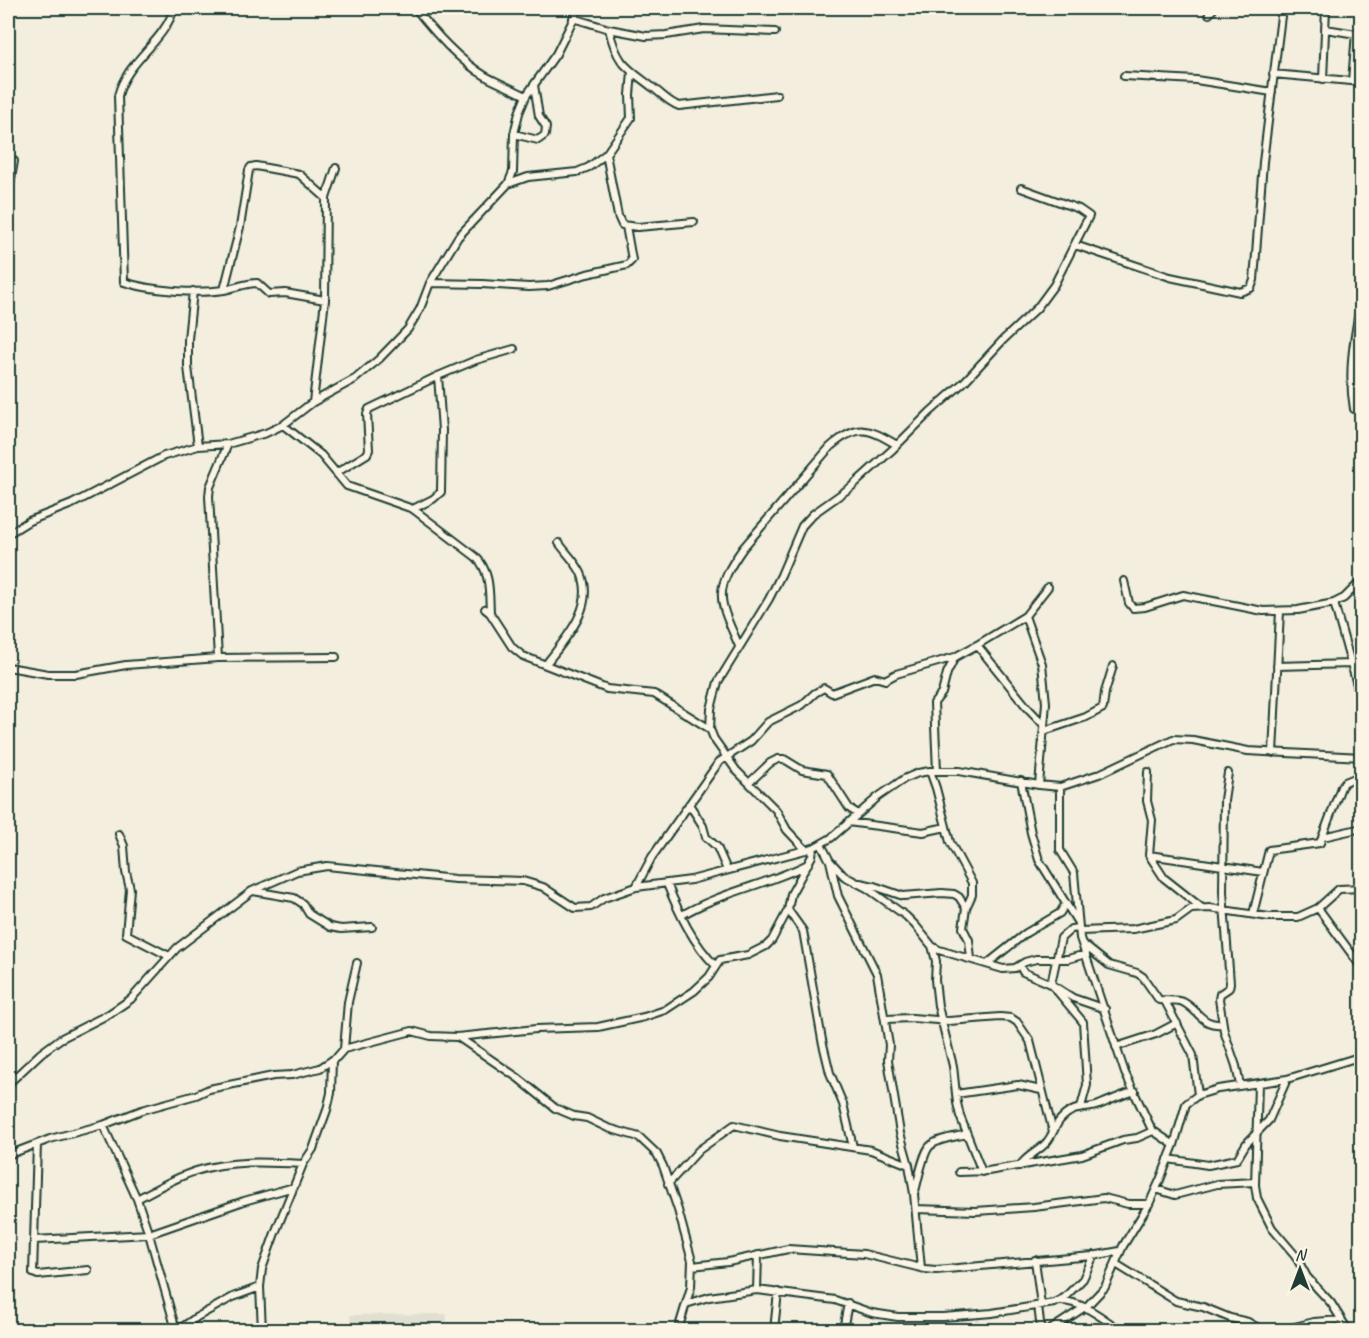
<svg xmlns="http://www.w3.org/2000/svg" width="1369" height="1338" font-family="Caveat,sans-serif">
  <rect width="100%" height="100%" fill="#f3eede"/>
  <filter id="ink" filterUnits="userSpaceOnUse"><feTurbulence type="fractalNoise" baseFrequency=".0167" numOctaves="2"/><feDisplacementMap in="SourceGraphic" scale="12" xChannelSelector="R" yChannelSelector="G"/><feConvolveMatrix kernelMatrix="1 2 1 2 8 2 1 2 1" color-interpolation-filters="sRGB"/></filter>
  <g filter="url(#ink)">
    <path fill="#e1dfd0" d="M447,1314l-1,16h-94l-2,-15z"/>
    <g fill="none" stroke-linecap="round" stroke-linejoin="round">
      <g stroke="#1f3d34" stroke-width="10">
        <path id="street" d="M174,8c-9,34 -48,53 -56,88l6,186c27,9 73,12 100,8 11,-2 22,-7 33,-7l12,11 16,-1 40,7
          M415,8c20,25 44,53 72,69 13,7 26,12 39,19
          M1209,14l5,-6
          M573,18l36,11 37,7 20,-1 38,-6 71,3
          M609,29c8,35 17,38 43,58 10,7 16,15 27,19l98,-11
          M1326,29l36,6
          M1273,74l89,8
          M1124,76l72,4 76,12
          M1323,79l3,-71
          M1352,81l4,-48
          M514,134l24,6 7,-5 1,-8 -7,-11 -5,-31
          M606,154l12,62 4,9 16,2 56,-5
          M8,157l6,4 -4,24
          M508,184l20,-7 49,-5 12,-5 17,-13 25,-36 -1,-23 2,-23
          M1075,245l95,32 70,15 11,-4 3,-8 9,-118 19,-154
          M430,283l52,1 47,3 19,-1 39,-12 40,-9 5,-5 -6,-34
          M224,290l16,-63 9,-57 2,-3 5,-1 43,8 27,24
          M193,291l-5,48v28l10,79
          M313,402l12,-102 1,-102 10,-30
          M1354,409c-7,-39 1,-75 8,-114
          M283,425l38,30 26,31 66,23 63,48c15,15 13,36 14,56
          M336,473l31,-19 2,-4 -2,-36 2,-5 69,-33 38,-16 38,-11
          M413,509l20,-10 8,-7 1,-62 -4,-54
          M8,534l21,-13 43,-17 92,-48 34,-10 30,-2 38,-11 17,-8 30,-23 42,-23 24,-20 29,-30 12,-20 10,-26 28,-46 50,-53 5,-12 1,-38 5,-21 7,-17 30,-42 23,-46
          M1124,581l5,22 4,5 12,-1 38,-12 80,16 35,-1 36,-7 10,-5 18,-18
          M1334,603l23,82 4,72
          M485,609l5,4 22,34 11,9 84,33 47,5 56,35
          M1025,616l17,48 4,39 -7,82
          M977,645l49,61 18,19
          M739,646c-20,-46 -27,-54 4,-98l87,-101c28,-24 38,-19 67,-2
          M218,658l-9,-162 1,-9 18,-43
          M546,664c19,-25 50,-57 35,-91 -5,-11 -15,-20 -22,-30
          M1277,666l74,-2
          M8,667l40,7h28l50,-9 92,-7 118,-1
          M1044,731l42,-14 17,-9 2,-16 8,-26
          M1273,753l7,-142
          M930,771l6,17 14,54 22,41v12l-6,13
          M937,771l-3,-68 8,-10 5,-20 8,-16
          M1148,772l-1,29 5,19 -3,35 15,23 38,30
          M1228,773l-4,27 -1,92 7,91 -1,5 -9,6 -1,5 5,32 12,35 4,19
          M1021,781l10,52 8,27 39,63
          M749,783l21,-20 8,-4h6l18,11 25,4 22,34 9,6
          M1060,787v63l14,23 6,65 45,135 27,57 22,15
          M689,804l14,22 3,11 11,10 10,23
          M848,822l75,10 23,-5
          M119,834l5,12 2,26 4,17 -4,45 43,22
          M1323,837l39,-9
          M821,844l9,17 14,15 23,12 39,28 9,9 17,21 7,4 64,19 12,-1 10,-6 11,-3h32l18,-5
          M806,850l-19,-20 -11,-20 -40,-40 -22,-31 -4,-10 1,-20 7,-27 51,-83 12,-24 21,-49 11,-12 38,-27 42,-38 37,-37 35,-31 38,-41 34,-32 17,-23 35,-69 -10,-7 -58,-21
          M1149,855l114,17
          M830,861l8,35 39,78 12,71 -1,15 12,73 9,32 5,29 7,74
          M860,883l14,3 29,10 39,-3 12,1 5,3 7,11 -3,20 6,12 2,19
          M667,884c12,29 26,60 49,82
          M636,887l16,-30 67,-95 32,-21 17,-19 34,-17 13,-12 9,-5 8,5 43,-16 10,3 11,-6 59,-17 22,-12 48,-29 23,-29
          M253,891l41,7 9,6 6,10 21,13 11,2 31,-2
          M1318,908l44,60
          M788,910l15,21 19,109 8,33 13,31 10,43
          M1253,914l16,-64 51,-7 21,-56 4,-5 17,-7
          M682,915c39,-23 85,-30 126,-51
          M1080,931l53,-2 43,-9 15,-11 19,-1 59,9h29l20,-9 21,-19 23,-1
          M1084,945l25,20 28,8 6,4 16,23c8,1 16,-1 24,2 17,9 18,24 40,22
          M932,946l4,15 -1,19 3,26 15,60 4,37 3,13 22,56
          M987,964l39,-31 34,-20 6,-10
          M1020,966l3,6 28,12 22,14 32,11
          M1051,984l10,-46 10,-9 8,-1
          M1052,985l31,37 4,63 -6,22
          M1165,1001l28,54 5,40
          M885,1019l27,-1 37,3 51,-4 11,1 6,4 13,19 23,91
          M458,1037l60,41 37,30 19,8 13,2 21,10 31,9 18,17 6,12 15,44 14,51 -1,26 -13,43
          M1116,1047l40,-13 21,-11
          M344,1049l4,-47 9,-39
          M8,1084l33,-31 19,-14 49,-25 22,-15 46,-51 75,-57 45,-20 30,-5 128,13 68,2 20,6 32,21 16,-1 13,-9 32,-11 55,-7 122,-32 18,-10 47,-41 26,-18 14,-6 12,-2h29l80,14 21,2 39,-13 74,-35 20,1 55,11 114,6
          M1258,1084l-3,101 2,13 15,30 23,27 12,22 24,26 17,27
          M956,1094l62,-9 23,5
          M103,1125l34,74 12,35 27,96
          M37,1144l-4,129 5,2 50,-5
          M8,1155l42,-16 53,-14 39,-15 54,-15 13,-6 64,-13 19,-1 28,-7 17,-11 7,-8 68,-18 19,5 26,1 79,-8 62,-2 46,-10 21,-7 29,-19 15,-14 11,-17 28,-5 18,-9 6,-6 16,-30 3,-16 21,-38 1,-8
          M1168,1159l40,6 29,-6 9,-15 23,-24 18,-41
          M1020,1166c6,-10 16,-13 25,-22 7,-6 9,-17 15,-24 15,-16 23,-9 39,-15 12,-5 23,-10 36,-14
          M959,1172l29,-1 94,-16 41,-15 14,-2 16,-7
          M668,1184l31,-34 35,-25 46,11 91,14 38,15
          M1156,1189l19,6 42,-11 38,-2
          M915,1191c3,-10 8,-38 15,-45 9,-8 26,-9 37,-12
          M137,1199c19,-10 39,-22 59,-28 34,-11 71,-9 107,-7
          M916,1209l60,2 58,-4 70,-9 24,6h21
          M34,1240l115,-6 95,-33 50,-14
          M1035,1260l6,45
          M1116,1264l60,37 27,6 27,11 18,4 14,8
          M692,1266l36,-4 60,-13 76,5 61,15 11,1 156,-14 28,-5
          M260,1287l2,43
          M757,1290l1,-35
          M1061,1301c24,1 41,18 60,29
          M686,1304l23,-7 48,-7 78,10 37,13 26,4h45l49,-4 62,-10 10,-5 19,-19 11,-24
          M1038,1306l3,24
          M178,1330l19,-13 36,-20 27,-10 2,-18 13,-36 28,-69 10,-15 14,-39 4,-17 1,-33
          M774,1330l4,-38
          M843,1330l5,-27
          M1050,1330l38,-25 17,-18 18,-41 26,-42 11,-24 14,-35 12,-41 12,-9 20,-6 69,-10 75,-23
          M1283,1330l31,-8 27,-2"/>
      </g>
      <use href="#street" stroke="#fcf5e5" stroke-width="6"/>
    </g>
  </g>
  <rect width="1369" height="1338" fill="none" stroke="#fcf5e5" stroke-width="30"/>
  <rect x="15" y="15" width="1339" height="1308" fill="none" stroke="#1f3d34" stroke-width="2" filter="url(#ink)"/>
  <g transform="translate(1300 1269)" stroke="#fcf5e5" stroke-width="4.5" paint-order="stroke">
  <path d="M0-4.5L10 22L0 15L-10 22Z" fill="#1f3d34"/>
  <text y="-9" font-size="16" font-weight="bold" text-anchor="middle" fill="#1f3d34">N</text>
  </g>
</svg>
